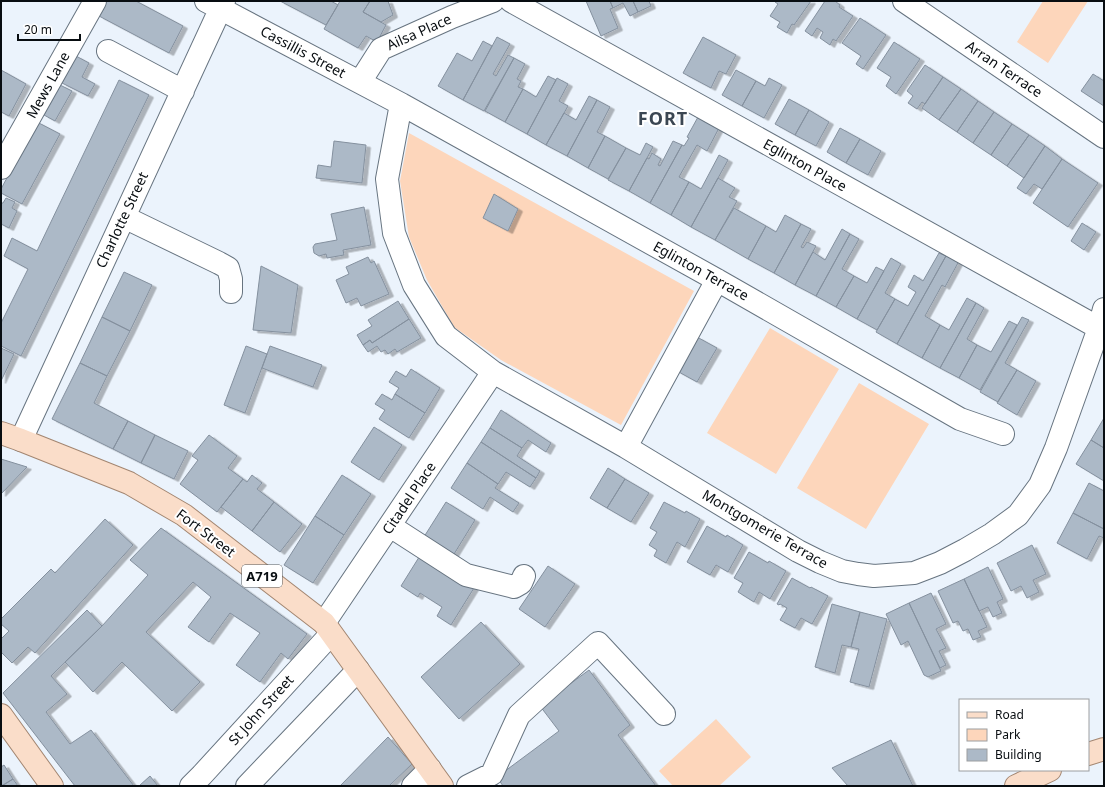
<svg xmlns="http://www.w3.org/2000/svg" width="1105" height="787" font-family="'Noto Sans',sans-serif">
  <defs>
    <filter id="shadow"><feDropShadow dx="4.5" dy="2.5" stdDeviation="0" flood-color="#0004"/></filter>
  </defs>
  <rect width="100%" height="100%" fill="#ebf3fc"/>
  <path fill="#fdd6bb" d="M1043,1h45l-40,62 -31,-21z
    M409,133l285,158 -73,134 -120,-65 -47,-33 -27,-47 -18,-43 -9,-56z
    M770,328l69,41 -63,105 -69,-41z
    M859,383l70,41 -63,105 -69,-41z
    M716,719l35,38 -32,29h-46l-14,-15z"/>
  <path fill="#acb9c7" stroke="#84909e" filter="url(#shadow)" d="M106,1h30l47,25 -14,27 -70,-37z
    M280,1h51l7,4 -12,20z
    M340,1h30l-7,11 23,13 -9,17 -11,-6 -8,12 -34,-19z
    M370,1h18l5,14 -12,7 -18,-10z
    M586,1h24l3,7 -3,1 8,19 -17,8z
    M610,1h23l5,11 -8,4 -7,-13 -10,5z
    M633,1h16l2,5 -13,6z
    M775,1h36l-17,24 -2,-1 -5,9 -10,-6 3,-5 -10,-6 8,-12 -3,-2z
    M825,1h10l5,4 -1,2 14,9 -17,25 -3,-2 -3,6 -10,-7 3,-6 -6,-4 -5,8 -7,-5z
    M860,18l26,17 -23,34 -7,-5 5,-8 -19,-13z
    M497,37l13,7 -17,30 3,2 12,-21 6,3 -30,53 -21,-11z
    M703,37l33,18 -10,19 -7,-3 -8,17 -28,-15z
    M483,41l9,5 -29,54 -25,-14 19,-33 15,8z
    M894,42l26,17 -24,35 -10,-8 5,-9 -14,-9z
    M76,56l13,7 -7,14 13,7 -7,12 -26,-13z
    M514,58l11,6 -8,15 4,2 -3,6 5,2 -18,33 -20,-11z
    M925,65l18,12 -18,27 -3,-2 -5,7 -9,-6 5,-7 -6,-5z
    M1,70l25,14 -17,32 -8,-4z
    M736,70l20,11 -14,25 -20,-11z
    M1093,74l11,7v25l-23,-15z
    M548,76l8,4 -29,54 -22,-12 18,-33 13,8z
    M943,77l18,12 -22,31 -17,-12z
    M557,78l11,6 -9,17 9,5 -22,39 -19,-11z
    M769,78l13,7 -18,33 -22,-12 14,-25 9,5z
    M119,80l30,15 -128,261 -20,-10v-23l27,-54 -24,-13 8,-18 25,13z
    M60,85l12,6 -17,30 -11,-6z
    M961,89l17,12 -21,31 -18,-12z
    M589,96l8,4 -30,56 -21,-11 18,-32 12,7z
    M789,99l20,11 -14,25 -20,-11z
    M597,100l13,7 -13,25 8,4 -17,32 -21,-12z
    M978,101l16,11 -21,31 -16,-11z
    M809,110l20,12 -13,24 -21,-11z
    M994,112l18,12 -21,31 -18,-12z
    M698,117l21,11 -12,23 -10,-6 -18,32 10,5 -18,33 -21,-12 32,-58 2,1 5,-8 -2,-1z
    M37,122l23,12 -38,70 -21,-11v-4z
    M1012,124l17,11 -22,31 -16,-11z
    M840,128l20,11 -14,24 -19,-11z
    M1029,135l16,11 -21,32 -17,-12z
    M605,136l21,12 -18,31 -20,-11z
    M860,139l21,12 -13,24 -22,-12z
    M334,141l32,4 -4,38 -46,-5 2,-13 13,2z
    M673,141l9,4 -32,58 -21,-12 18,-33 2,1 3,-6 9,6 -3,6 2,1z
    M646,143l7,4 -24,44 -21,-11 18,-32 14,7z
    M1045,146l17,13 -20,30 -8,-5 -8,10 -9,-6z
    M719,155l9,5 -37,67 -20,-12 18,-33 12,7z
    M1062,159l36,24 -30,44 -35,-24z
    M718,178l17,10 -6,9 8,4 -22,39 -24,-13z
    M494,194l24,15 -10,22 -25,-13z
    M6,198l9,4 -3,6 5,3 -8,17 -8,-4v-21h2z
    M364,207l7,38 -28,5 1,5 -17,3 -1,-4 -7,2 -5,-3 -1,-6 2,-3 22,-4 -6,-26z
    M734,208l32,18 -18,33 -33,-19z
    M785,215l16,9 -27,49 -26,-14 18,-33 10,6z
    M1082,223l14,9 -12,18 -13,-9z
    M801,224l10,5 -10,18 2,1 4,-6 9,4 -21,39 -21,-12z
    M842,229l8,5 -34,62 -21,-11 18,-33 12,8z
    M850,234l9,5 -17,30 12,7 -18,31 -20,-11z
    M939,253l7,3 -49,88 -21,-12 19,-33 13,7 8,-14 -8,-5 6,-12 9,6z
    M947,254l12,7 -14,26 -3,-2 -17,31 15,9 -18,33 -25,-14z
    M368,257l3,6 3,-2 15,33 -28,12 -4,-8 -11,5 -10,-23 13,-6 -3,-7z
    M891,258l10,6 -16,29 10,6 -18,31 -20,-11z
    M261,266l37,19 -7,48 -38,-3z
    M876,267l8,4 -27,48 -21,-12 18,-31 13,7z
    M124,272l28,13 -22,46 -28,-14z
    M967,298l9,5 -36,65 -18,-10 18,-33 9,5z
    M398,301l11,18 -37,24 -2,-3 -7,5 -6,-10 15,-9 -4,-6z
    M976,303l8,5 -17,31 10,6 -18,33 -19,-10z
    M102,317l28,14 -23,45 -27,-13z
    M1022,317l7,3 -24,43 12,7 -19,32 -18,-10z
    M409,319l12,19 -24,14 -2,-3 -7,5 -3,-4 -4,2 -4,-6 -9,6 -5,-7 7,-5 2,3z
    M1009,321l8,4 -37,65 -21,-12 18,-33 14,7z
    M697,337l20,11 -20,34 -20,-11z
    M246,346l21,8 -22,59 -21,-8z
    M270,346l52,19 -9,22 -51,-19z
    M1,348l13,6 -13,27z
    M80,363l27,13 -13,27 34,18 -15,28 -61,-30z
    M411,369l29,19 -15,25 -30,-19 4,-6 -10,-6 7,-11 10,6z
    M1017,370l19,11 -19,34 -20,-12z
    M382,394l10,6 3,-6 30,19 -16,25 -30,-19 6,-9 -10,-6z
    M501,410l50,33 -5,9 -18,-12 -6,8 -32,-20z
    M1104,418v30l-13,-8z
    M128,421l27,14 -14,28 -28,-14z
    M374,427l28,18 -23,35 -28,-18z
    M490,428l32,20 -5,8 23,15 -4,7 -55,-36z
    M155,435l33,16 -14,28 -33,-16z
    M209,435l28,21 -9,12 15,11 -26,33 -37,-28 18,-24 -6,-4z
    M1091,440l13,8v33l-28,-17z
    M481,442l55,36 -6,9 -24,-15 -8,12 -31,-21z
    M1,459l26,8 -26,27z
    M467,463l31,21 -3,4 24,15 -6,9 -23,-15 -7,12 -32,-21z
    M608,468l17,11 -18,29 -17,-10z
    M252,475l10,8 -5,6 17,13 -22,29 -31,-24 22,-28 4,3z
    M342,475l29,19 -27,41 -29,-19z
    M625,479l24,14 -18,29 -24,-14z
    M1089,483l15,8v38l-31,-16z
    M274,502l28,22 -22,28 -28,-21z
    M446,502l29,18 -24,39 -29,-19z
    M664,502l21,11 1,-2 14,8 -15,28 -8,-5 -11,21 -12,-7 3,-6 -8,-5 8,-13 -7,-4z
    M1073,513l31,16v9l-5,-2 -12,23 -30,-16z
    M315,516l29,19 -31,48 -29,-18z
    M105,519l28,26 -98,108 -7,-6 -16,16 -11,-11v-13l8,-8 -8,-7v-5l50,-50 4,4z
    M707,526l19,11 1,-2 16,10 -15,27 -12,-7 -6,10 -23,-13z
    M161,528l146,106 -19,25 -7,-6 -21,29 -24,-17 24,-32 -30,-20 -21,29 -21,-15 23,-30 -18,-15 -47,50 54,50 -28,29 -50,-49 -29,30 -28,-30 37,-36 46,-51 -18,-15z
    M1032,545l14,29 -13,6 6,12 -12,6 -6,-12 -10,5 -14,-28z
    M749,552l19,11 1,-2 17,10 -16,28 -11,-7 -5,10 -16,-10 5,-9 -9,-5z
    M421,554l53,34 -23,37 -14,-9 5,-9 -22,-14 -2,4 -17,-11z
    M548,566l27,18 -30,43 -26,-18z
    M988,567l15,32 -6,3 5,11 -9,4 -5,-10 -9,4 -15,-32z
    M792,578l18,10 1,-1 17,9 -16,28 -11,-6 -6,10 -15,-8 7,-12 -7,-4 -1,1 -2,-1z
    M964,579l23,48 -9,4 3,6 -8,3 -5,-11 -5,2 -5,-10 -5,2 -15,-32z
    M931,593l15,31 -10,5 10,19 -7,3 7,14 -6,3 -31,-65z
    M909,603l32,68 -13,6 -4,-2 -16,-34 -7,4 -15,-31z
    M832,604l28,8 -9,35 -9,-2 -7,28 -20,-6z
    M87,610l15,16 -51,50 16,18 -21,18 24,32 21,-14 43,56h-59l-72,-93z
    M860,612l27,7 -18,68 -19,-5 9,-33 -8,-2z
    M481,622l39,42 -61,55 -38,-42z
    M589,670l41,55 -12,10 38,51h-153l-6,-9 62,-46 -19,-25z
    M388,737l24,27 -23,22h-49z
    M891,740l22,46h-65l-16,-18z
    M4,765l9,14 -12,7v-19z
    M150,776l8,10h-19z
    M13,779l5,7h-16z"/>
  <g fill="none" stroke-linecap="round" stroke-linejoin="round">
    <g stroke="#677480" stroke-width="24">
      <path id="minor" d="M206,1l195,103 316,176 243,139 43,15
        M511,1l588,327
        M904,1l200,136
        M108,51l75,40
        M360,82l21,-33 71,-32 41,-16
        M401,104l-14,75 7,54 20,52 32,51 47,36 133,75 172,104 22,11 22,9 16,3 16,2 40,-3 26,-10 25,-13 27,-16 26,-19 22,-30 16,-37 43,-120 5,-19
        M1,168l94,-167
        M124,217l95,46 9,5 3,11v13
        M21,440l203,-439
        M626,447l91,-167
        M390,526l76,49 48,12 7,-4 3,-7
        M324,623l169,-251
        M191,786l11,-11 129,-141
        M247,786l111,-116
        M413,786l17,-17
        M468,786l24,-12 27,-59 79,-72 66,71"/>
    </g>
    <g stroke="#a38671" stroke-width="24">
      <path id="major" d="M1,433l20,7 108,43 55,32 140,108 118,163
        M1,715l51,71
        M1088,754l16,-5
        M1016,786l34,-16"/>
    </g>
    <use href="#minor" stroke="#fff" stroke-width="22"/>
    <use href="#major" stroke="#faddc9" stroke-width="22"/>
  </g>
  <g text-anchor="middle" stroke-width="4" stroke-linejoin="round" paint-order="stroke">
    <rect fill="#fff" stroke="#525658" stroke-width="1" x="242" y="565" width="40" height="22" rx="3"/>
    <g font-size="13" font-weight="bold" fill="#080d11">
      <text x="262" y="581">A719</text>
    </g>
    <g font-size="14" fill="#080d11" stroke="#fff">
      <text transform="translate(419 32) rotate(-24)" y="5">Ailsa Place</text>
      <text transform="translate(303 52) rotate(28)" y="5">Cassillis Street</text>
      <text transform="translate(1004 69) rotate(34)" y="5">Arran Terrace</text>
      <text transform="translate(48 85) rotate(-61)" y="5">Mews Lane</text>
      <text transform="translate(805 165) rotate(29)" y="5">Eglinton Place</text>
      <text transform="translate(122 220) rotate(-65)" y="5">Charlotte Street</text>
      <text transform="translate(701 271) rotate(29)" y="5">Eglinton Terrace</text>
      <text transform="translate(409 498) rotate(-56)" y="5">Citadel Place</text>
      <text transform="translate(765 529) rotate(30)" y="5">Montgomerie Terrace</text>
      <text transform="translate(206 533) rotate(37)" y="5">Fort Street</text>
      <text transform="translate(261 710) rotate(-48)" y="5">St John Street</text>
    </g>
    <g font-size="18" font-weight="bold" letter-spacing="1" fill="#3b4652" stroke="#fff">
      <text x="663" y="125">FORT</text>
    </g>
  </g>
  <rect width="1105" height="787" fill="none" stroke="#080d11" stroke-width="4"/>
  <rect x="959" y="699" width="130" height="72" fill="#ffffff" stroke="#9c9ea0"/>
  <rect x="967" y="712" width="20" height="6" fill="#faddc9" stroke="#9c9ea0"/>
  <text x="995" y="719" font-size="12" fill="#080d11">Road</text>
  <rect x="967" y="729" width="20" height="12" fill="#fdd6bb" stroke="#9c9ea0"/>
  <text x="995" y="739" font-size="12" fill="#080d11">Park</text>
  <rect x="967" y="749" width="20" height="12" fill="#acb9c7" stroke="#9c9ea0"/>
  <text x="995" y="759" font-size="12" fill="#080d11">Building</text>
  <path d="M18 34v6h62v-6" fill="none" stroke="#080d11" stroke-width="2"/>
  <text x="24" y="34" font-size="12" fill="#080d11" stroke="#ffffff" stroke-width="3" paint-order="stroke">20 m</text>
</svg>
